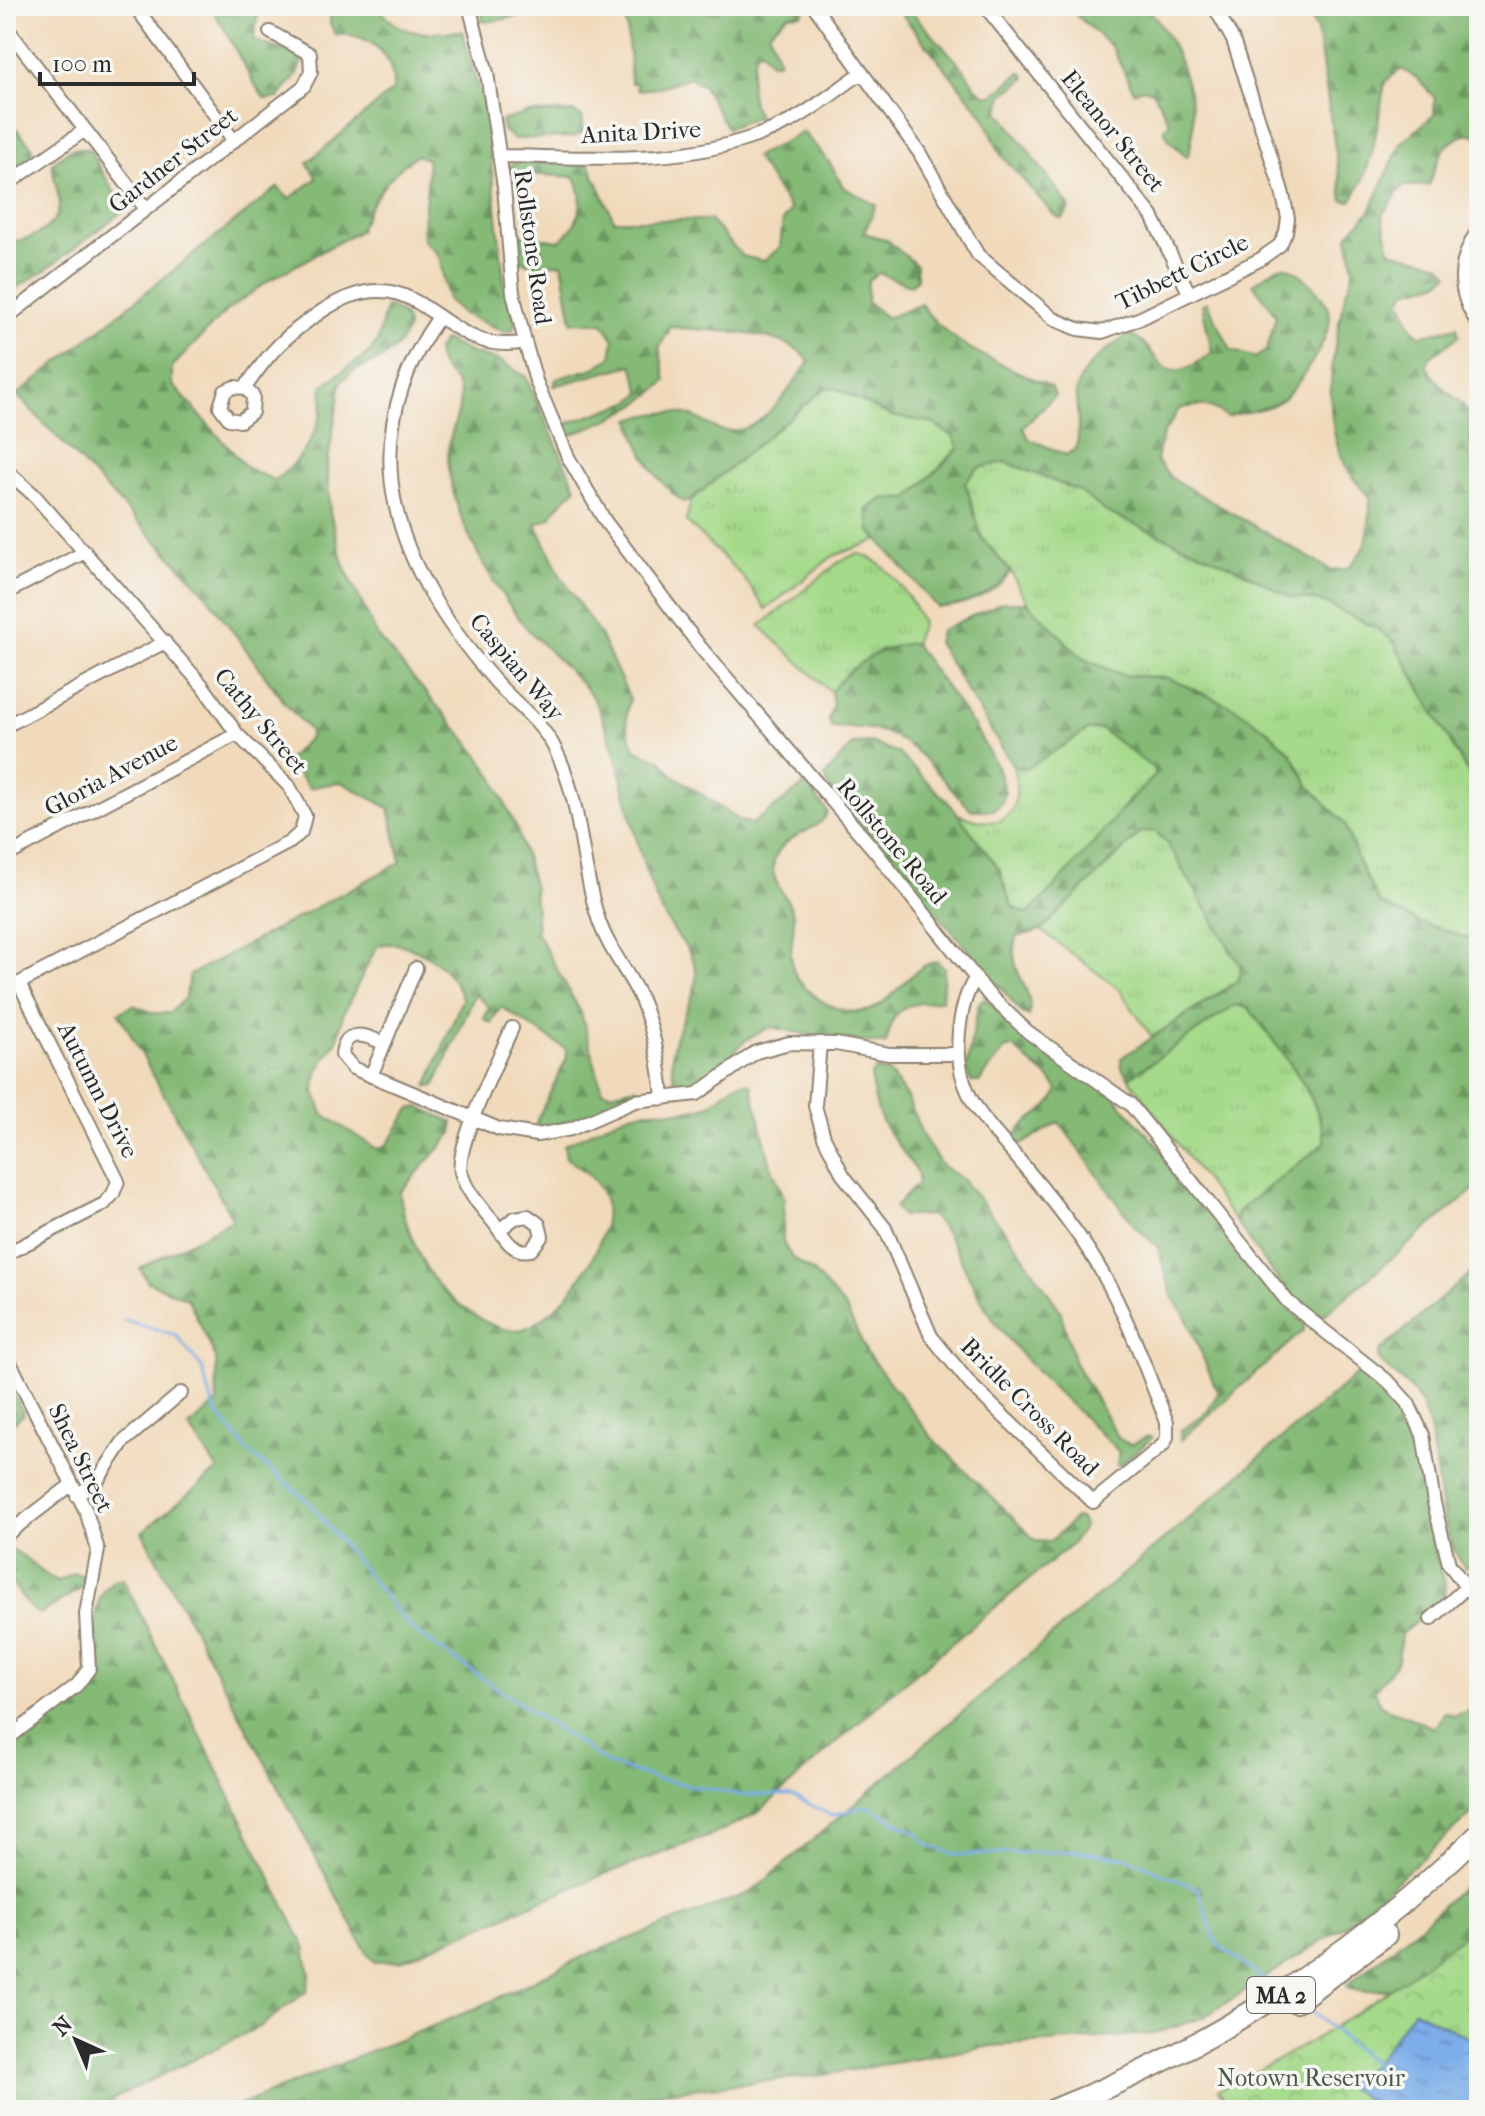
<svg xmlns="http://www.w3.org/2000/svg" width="1485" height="2116" font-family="'IM FELL French Canon',serif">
  <defs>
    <pattern id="grass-tufts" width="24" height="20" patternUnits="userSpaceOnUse" patternTransform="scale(2)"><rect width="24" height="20" fill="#a5da8a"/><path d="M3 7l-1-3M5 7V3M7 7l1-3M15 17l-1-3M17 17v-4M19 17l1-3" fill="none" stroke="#8ebb77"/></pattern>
    <pattern id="forest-firs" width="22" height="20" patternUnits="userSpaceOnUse" patternTransform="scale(2)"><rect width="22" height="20" fill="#84ba76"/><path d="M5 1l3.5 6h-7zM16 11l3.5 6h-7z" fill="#6c9761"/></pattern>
    <pattern id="park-crowns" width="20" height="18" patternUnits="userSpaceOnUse" patternTransform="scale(2)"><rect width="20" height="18" fill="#a5da8a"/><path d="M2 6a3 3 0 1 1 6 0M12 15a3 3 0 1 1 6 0" fill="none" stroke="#8ebb77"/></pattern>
    <pattern id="water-ripples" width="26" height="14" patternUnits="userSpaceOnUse" patternTransform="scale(2)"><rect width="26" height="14" fill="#7daee9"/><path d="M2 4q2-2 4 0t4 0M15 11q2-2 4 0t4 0" fill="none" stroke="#678ebd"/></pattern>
  </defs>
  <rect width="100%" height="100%" fill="#f6f6f2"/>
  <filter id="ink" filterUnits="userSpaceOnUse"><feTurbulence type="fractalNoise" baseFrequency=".0125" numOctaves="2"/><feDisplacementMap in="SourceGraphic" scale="16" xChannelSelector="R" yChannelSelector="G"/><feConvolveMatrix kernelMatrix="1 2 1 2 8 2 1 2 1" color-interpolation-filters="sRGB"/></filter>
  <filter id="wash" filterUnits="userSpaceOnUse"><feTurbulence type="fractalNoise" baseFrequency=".006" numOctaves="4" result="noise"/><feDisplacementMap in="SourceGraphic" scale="32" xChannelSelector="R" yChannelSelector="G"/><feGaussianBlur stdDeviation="1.8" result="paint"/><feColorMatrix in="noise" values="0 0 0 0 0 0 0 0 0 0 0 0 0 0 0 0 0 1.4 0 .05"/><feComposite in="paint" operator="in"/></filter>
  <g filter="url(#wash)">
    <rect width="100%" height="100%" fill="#f1dabb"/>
    <path fill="url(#grass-tufts)" stroke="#68825a" stroke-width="2" d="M825,388h10l56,28 39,6 23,14 6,11 -52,53 -23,-2 -14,32 8,10 -45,16 -67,53 -23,-32 -57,-56 5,-21z
      M1005,462l74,29 27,21 128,55 57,30 29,4 57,27 18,15 84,150v149l-61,-20 -39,-19 -22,-44 -12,-35 -35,-37 -19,-34 -25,-24 -33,-22 -65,-29 -46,-3 -40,-17 -55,-56 -17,-31 -28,-33 -17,-56 13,-14z
      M856,554c26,0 57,46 66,69l-8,20c-32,2 -65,23 -83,49l-71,-66 80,-65z
      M1101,729l53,39 2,7 -29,27 -40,53 -59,59 -16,-7 -13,-38 -41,-55c48,20 66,0 55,-48l13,2 62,-38z
      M1155,831l12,12 74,124 -4,14 -85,56 -32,-47 -79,-60 100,-98z
      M1235,1005l14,3c28,39 71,86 76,135l-88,69 -1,10 -107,-144z"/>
    <path fill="url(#forest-firs)" stroke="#587250" stroke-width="2" d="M210,6h54l-7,12 -3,21c15,11 35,7 48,22l-6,15 -18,22 -13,1c-22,-28 -34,-64 -55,-93z
      M331,6h47c21,32 50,28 84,25l24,84 18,166 11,39 -2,10 -8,2 -44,-19 -13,-13 -9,-44 -16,-17c-1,-28 7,-53 4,-80l-11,-4c-28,21 -45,44 -57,76l-88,48 -45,32 -54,56v17l75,84 27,12c29,-17 54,-61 48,-94l45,-32 10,-11 9,-36c14,2 19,9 22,22l-11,18 -14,11 -30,13 -12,11 -14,84 3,46 13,52 35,73 97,113 18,27 24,52 17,59 3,45 44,80 21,77 8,3 26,-6 7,5 -4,5c-35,8 -66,27 -102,31l-1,-6 31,-64 -1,-9 -65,-42 -10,16 -7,-4 5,-12 -14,-13 -40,92 -8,1 35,-88c-7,-31 -54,-64 -85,-53l-34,68 -5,24 -21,34 -2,19 8,23 54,35 10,-4 23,-36 9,-2 34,15v11l-53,59c2,26 17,62 32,85 14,22 64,60 91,52 39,-12 89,-85 82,-126 -3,-21 -22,-34 -39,-45l-2,-13c21,-9 55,-30 76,-33 23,-4 46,4 69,-7 14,-6 24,-28 42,-21l20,82 13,31 -1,45 9,16 20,13 33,36 22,46 67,87 102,101 14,1 25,-24 6,1 3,7 -12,18 -177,146 -137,123 -44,21 -114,42 -200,85 -25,1 -7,-7 -226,-423 76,-62 -29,-43 28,-24 -1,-45 -28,-59 -40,-17 -8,-14 93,-48 -114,-207 14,-8 21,8h16l15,-15 5,-23 211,-113 -12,-54 -48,-26 -32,6 -22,-28 22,-22 1,-7 -25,-28 -83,-114 -185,-194 261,-208 11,12 28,-21 -10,-15 86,-73c2,-36 -23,-57 -58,-55l-5,-12z
      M480,6h115c-21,7 -41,7 -63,8 -17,1 -31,8 -49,8z
      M620,6h184l1,3 -3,5 -14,1 -19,17 10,29 -8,2 -10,-13 -5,2c-6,24 -9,42 2,65l-31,11 -24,-42 -13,-9 -32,11 -21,2 -1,-7h-5l-4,-56z
      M895,6h11l57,62 12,19 11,8h7l28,-23 5,6 -23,17 -4,16 71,96 -7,12 -9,-4 -53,-60 -18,-40z
      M1066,6h80c30,31 60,109 41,151l-18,-17 -5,-11 6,-6 -17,-32 -11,-3 -8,4 -22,-45z
      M1303,6h176v131l-9,-4c-31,10 -31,25 -41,52l-26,1 -21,29 8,36 51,13 8,10 -12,9 -31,8 -5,8 10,27 9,10 37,-9 2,9 -29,21 -4,9c28,46 51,23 44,90l9,12v325l-84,-150 -18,-15 -57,-27 -29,-4 -57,-30 -128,-55 -27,-21 -73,-29 -28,6 -13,14 17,56 28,33c-12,22 -49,37 -73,36l-67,-77 -3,-21 17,-11 24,1 51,-51 -6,-12 -23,-14 -39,-6 -55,-28h-11l-134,112 -8,2c-28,-22 -44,-49 -52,-83 19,-5 42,-10 61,-3 10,4 19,11 28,14 40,9 70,-42 89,-68 -20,-34 -102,-30 -138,-35l-12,21 7,33c-28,28 -60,40 -96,54l-6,-3 4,-9 62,-21 11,-9 -9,-28 -78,21 2,-7 38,-11 17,-10 3,-18 -11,-17 -31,-1 -10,-59 -24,3 -20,-6 -1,-26 42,7c20,-14 28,-40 16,-64l-61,-4 -5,-6 6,-5 74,2 25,56h96l32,36 22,5 16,-14 3,-27 8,-10 -36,-53 48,-25 27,31 13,24 33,18 -12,28 23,7 29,25 1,14 -7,6 -31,-12 -11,7 -1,22 20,16 34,-14c30,45 83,60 130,83l4,8 -32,33 6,11 37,16 10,-6c5,-19 1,-33 0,-52 -1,-27 33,-50 53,-62 33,8 25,64 83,17l-10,-48 5,-2 24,48 24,8 12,-8 9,-35 -23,-31c8,-5 18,-14 27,-17 16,-5 49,33 50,49 1,21 -32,72 -50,85 -12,9 -39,11 -54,16 -15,-14 -29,-13 -47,-8l-16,25 -7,26 15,18 160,92 16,-1c24,-23 23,-41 23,-73 -56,-46 -40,-137 -25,-200 2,-8 7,-16 8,-24 1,-11 -4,-25 -5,-37l22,-24 31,-68 33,-28 1,-17 -18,-20 -16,-9 -16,13c-7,38 -11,86 -34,119l-8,-1 -26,-170z
      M572,112l10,5 2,15 -10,5 -60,2 -11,-9 -2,-9 27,-8z
      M6,117l27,31 -1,8 -26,18z
      M72,148l17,1 31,53 2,10 -78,59 -38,23v-53c22,3 56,-15 53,-41 -2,-13 -6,-24 -7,-37z
      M444,340l27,13 29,8 26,16 50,111 -20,20 -5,10 -15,6 24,51 41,62 29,62c-7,19 -3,33 6,51l24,9 13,16 66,45 13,4 54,-40 21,27c-3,21 -43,21 -52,47 -9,26 18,39 19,62 0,17 -6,32 -1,49 10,27 53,53 81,39 24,-12 36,-41 63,-47l7,7 -2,32c-20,4 -44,1 -51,25 -3,8 -2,12 -6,19l-60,-6 -55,-11 -26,14 -30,34 -15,11 -24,-4c-14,-49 25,-78 21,-111 -2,-18 -21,-37 -30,-52 -8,-14 -14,-30 -19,-45 -19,-55 -25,-115 -50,-169 -12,-25 -57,-59 -77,-85 -34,-47 -70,-106 -72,-165 -1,-22 16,-42 11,-65 -5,-17 -20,-14 -22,-40z
      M1003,602h24l55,56 40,17 46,3 65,29 33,22 25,24 19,34 35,37 12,35 22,44 39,19 61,20v243l-156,131c-36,-13 -64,-64 -87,-94l1,-10 88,-69c-4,-49 -48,-96 -76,-135l-14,-3 -106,73 -7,-10 -1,-10 116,-76 4,-15 -74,-124 -12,-12 -14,1 -100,98 -25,7c-9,40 18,45 13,79l-7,-3 -194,-227 -3,-10 28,-32 20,-1 25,10 52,51 49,65 13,38 16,7c46,-43 81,-96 128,-139l-2,-6 -53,-40 -13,1 -62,39 -13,-3 -76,-124 4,-12z
      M914,643l61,85 22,39 8,25 -4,12 -7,6h-22c-30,-27 -57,-76 -102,-81 -12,-2 -25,-1 -38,-2l-4,-7 5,-15 -2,-13c18,-26 51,-47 83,-49z
      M984,998l46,42 78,49 69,79 91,120 37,36 -1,6 -123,110 -1,-8 28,-21 10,-18 -33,-78 -12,-17 -15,-51 -23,-21 -76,-104 -40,24 -6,-6c9,-22 37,-26 45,-50 -10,-18 -30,-25 -43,-42h-9l-27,34h-8l-5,-14 13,-65z
      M877,1069l13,4 19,28 13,34 19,30 21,14 49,59 49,72 15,53 44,76 12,6 17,-9 4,2 -31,27h-4l2,-13c-44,-45 -97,-88 -131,-141 -21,-31 -30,-70 -57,-96l-29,1 -7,-9 23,-24v-9c-26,-42 -42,-44 -47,-99z
      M1479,1266v295l-14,7c-34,-44 -22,-117 -45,-166 -9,-18 -30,-28 -42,-44l2,-7z
      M1365,1373l31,25 14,20 23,130 12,35 -1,16 -43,35 -3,27 -23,29 5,15 54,23 11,-16 10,4 24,-9v100l-131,117 -144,93 -50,17 -162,12 -169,29 -160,17 -89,18h-346l251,-103 107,-52 166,-63 604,-517z
      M6,1380l18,34 -18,15z
      M6,1548c22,5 32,27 53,33l15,-8 10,3 -3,12 -41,26 -9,-5 -25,-34z
      M115,1579h8l182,368 5,28 -3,16 -46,35 -146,72 -14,12h-95v-358l94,-75c-3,-35 -16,-73 15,-98z
      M1479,1870v110l-116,12 -16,-4v-3l76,-61z"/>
    <path fill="url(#park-crowns)" stroke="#68825a" stroke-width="2" d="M1479,1922v121l-65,-33 -40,54 -30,20 40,26h-151l-15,-20c95,-44 181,-102 261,-168z"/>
    <path fill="url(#water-ripples)" stroke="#546c8a" stroke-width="2" d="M1414,2010l65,33v67h-95l-41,-26 31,-20z"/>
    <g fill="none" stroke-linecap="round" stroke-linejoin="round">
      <path stroke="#7daee9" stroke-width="3" d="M124,1320l52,15 26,33 13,43 35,42 58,48 104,129 198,135 47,14 84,16h50l40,20 37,-9 50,28 10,11 29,10 120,-4 50,7 71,31 18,54 53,41
        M1312,2012l65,54"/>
    </g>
  </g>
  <g filter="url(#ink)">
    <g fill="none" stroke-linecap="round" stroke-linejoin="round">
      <g stroke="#8e8273" stroke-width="16">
        <path id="minor" d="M135,6l99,135
          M469,6l18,67 17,114 9,106 12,49 11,39 32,76 37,64 96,127 174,203 114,144 39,37 102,72 158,198 102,81 18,20 15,32 11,68 15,61 18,24
          M814,6l105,146 59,103 76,64 24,10 24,3 39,-14 118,-58 21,-15 6,-13 2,-14 -6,-27 -49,-151 -19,-34
          M985,6l167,210 37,77
          M6,27l140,182
          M499,156c99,1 198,12 290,-34 25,-13 48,-32 71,-48
          M6,185l79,-55
          M1479,229c-22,32 -23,64 0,96
          M439,317c-93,131 -41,254 56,364 19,22 47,41 60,68 27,52 25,114 43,169 9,28 27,50 40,75 14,29 23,73 25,106
          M6,318l298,-232 7,-14 -1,-18 -40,-22
          M245,388l8,8 -1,16 -12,9 -11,-2 -9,-12 5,-16 9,-4 11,1c24,-36 41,-53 77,-77 99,-65 117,50 203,31
          M6,470l28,25 168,190 35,49 52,52 16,30 -4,16 -11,10 -284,148
          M6,593l79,-41
          M6,726l159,-84
          M6,856l231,-122
          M820,1043l-5,63 9,31 19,38 42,53 46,108 40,49 122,117 70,-57 4,-8v-15c-20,-49 -37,-100 -63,-146 -20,-37 -48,-72 -75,-104 -39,-48 -76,-73 -70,-141 2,-18 6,-37 16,-52
          M384,1044c-17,-9 -40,-17 -42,11l11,13 146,61 38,6 34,-6 64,-28 62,-7 59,-42 33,-9 47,1 53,10h68
          M371,1076l45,-108
          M499,1230l16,-12 13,-2 11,8 3,12 -11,14c-19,4 -26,-12 -36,-26 -12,-15 -29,-32 -34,-52 -6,-26 39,-116 51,-144
          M6,1254l98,-50 9,-10 5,-13 -99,-198
          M6,1355l80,156 12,39 -12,64 3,55 -12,16 -71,55
          M77,1496l22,-18 24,-36 58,-49
          M6,1535l65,-50
          M1431,1619l48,-43"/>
      </g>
      <g stroke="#8e8273" stroke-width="24">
        <path id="trunk" d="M1296,2002l90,-67
          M1053,2110c161,-63 302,-155 426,-276"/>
      </g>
      <use href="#minor" stroke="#fff" stroke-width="12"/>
      <use href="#trunk" stroke="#fff" stroke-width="20"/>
    </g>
  </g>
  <g text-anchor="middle" stroke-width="7" stroke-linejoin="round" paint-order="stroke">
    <rect fill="#f6f6f2" stroke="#686867" stroke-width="2" x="1247" y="1977" width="68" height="36" rx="6"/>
    <g font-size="22" font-weight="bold" fill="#2b2b2b">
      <text x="1281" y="2003">MA 2</text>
    </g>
    <g font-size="24" fill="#2b2b2b" stroke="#f6f6f2">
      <text transform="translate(1113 131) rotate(51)" y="8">Eleanor Street</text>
      <text transform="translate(641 132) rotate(-3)" y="8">Anita Drive</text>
      <text transform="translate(173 160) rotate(-38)" y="8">Gardner Street</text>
      <text transform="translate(533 247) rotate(82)" y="8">Rollstone Road</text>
      <text transform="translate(1182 272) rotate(-26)" y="8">Tibbett Circle</text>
      <text transform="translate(517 667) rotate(50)" y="8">Caspian Way</text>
      <text transform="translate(261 721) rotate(50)" y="8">Cathy Street</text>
      <text transform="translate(111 775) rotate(-28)" y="8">Gloria Avenue</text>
      <text transform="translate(892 841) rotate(50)" y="8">Rollstone Road</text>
      <text transform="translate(98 1090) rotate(63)" y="8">Autumn Drive</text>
      <text transform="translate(1030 1407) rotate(45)" y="8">Bridle Cross Road</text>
      <text transform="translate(81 1458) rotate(64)" y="8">Shea Street</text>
    </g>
    <g font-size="24" fill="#4a5743" stroke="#f6f6f2">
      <text x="1311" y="2086">Notown Reservoir</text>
    </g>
  </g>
  <rect width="1485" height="2116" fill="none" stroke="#f6f6f2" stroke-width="32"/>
  <g transform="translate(76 2040) rotate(316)" stroke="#f6f6f2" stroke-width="6" paint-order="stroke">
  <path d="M0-6L14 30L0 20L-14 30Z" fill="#2b2b2b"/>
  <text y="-12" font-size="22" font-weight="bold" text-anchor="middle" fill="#2b2b2b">N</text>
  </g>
  <path d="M40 72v12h154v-12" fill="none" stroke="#2b2b2b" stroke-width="4"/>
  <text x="52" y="72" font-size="24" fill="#2b2b2b" stroke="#f6f6f2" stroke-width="6" paint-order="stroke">100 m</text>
</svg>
